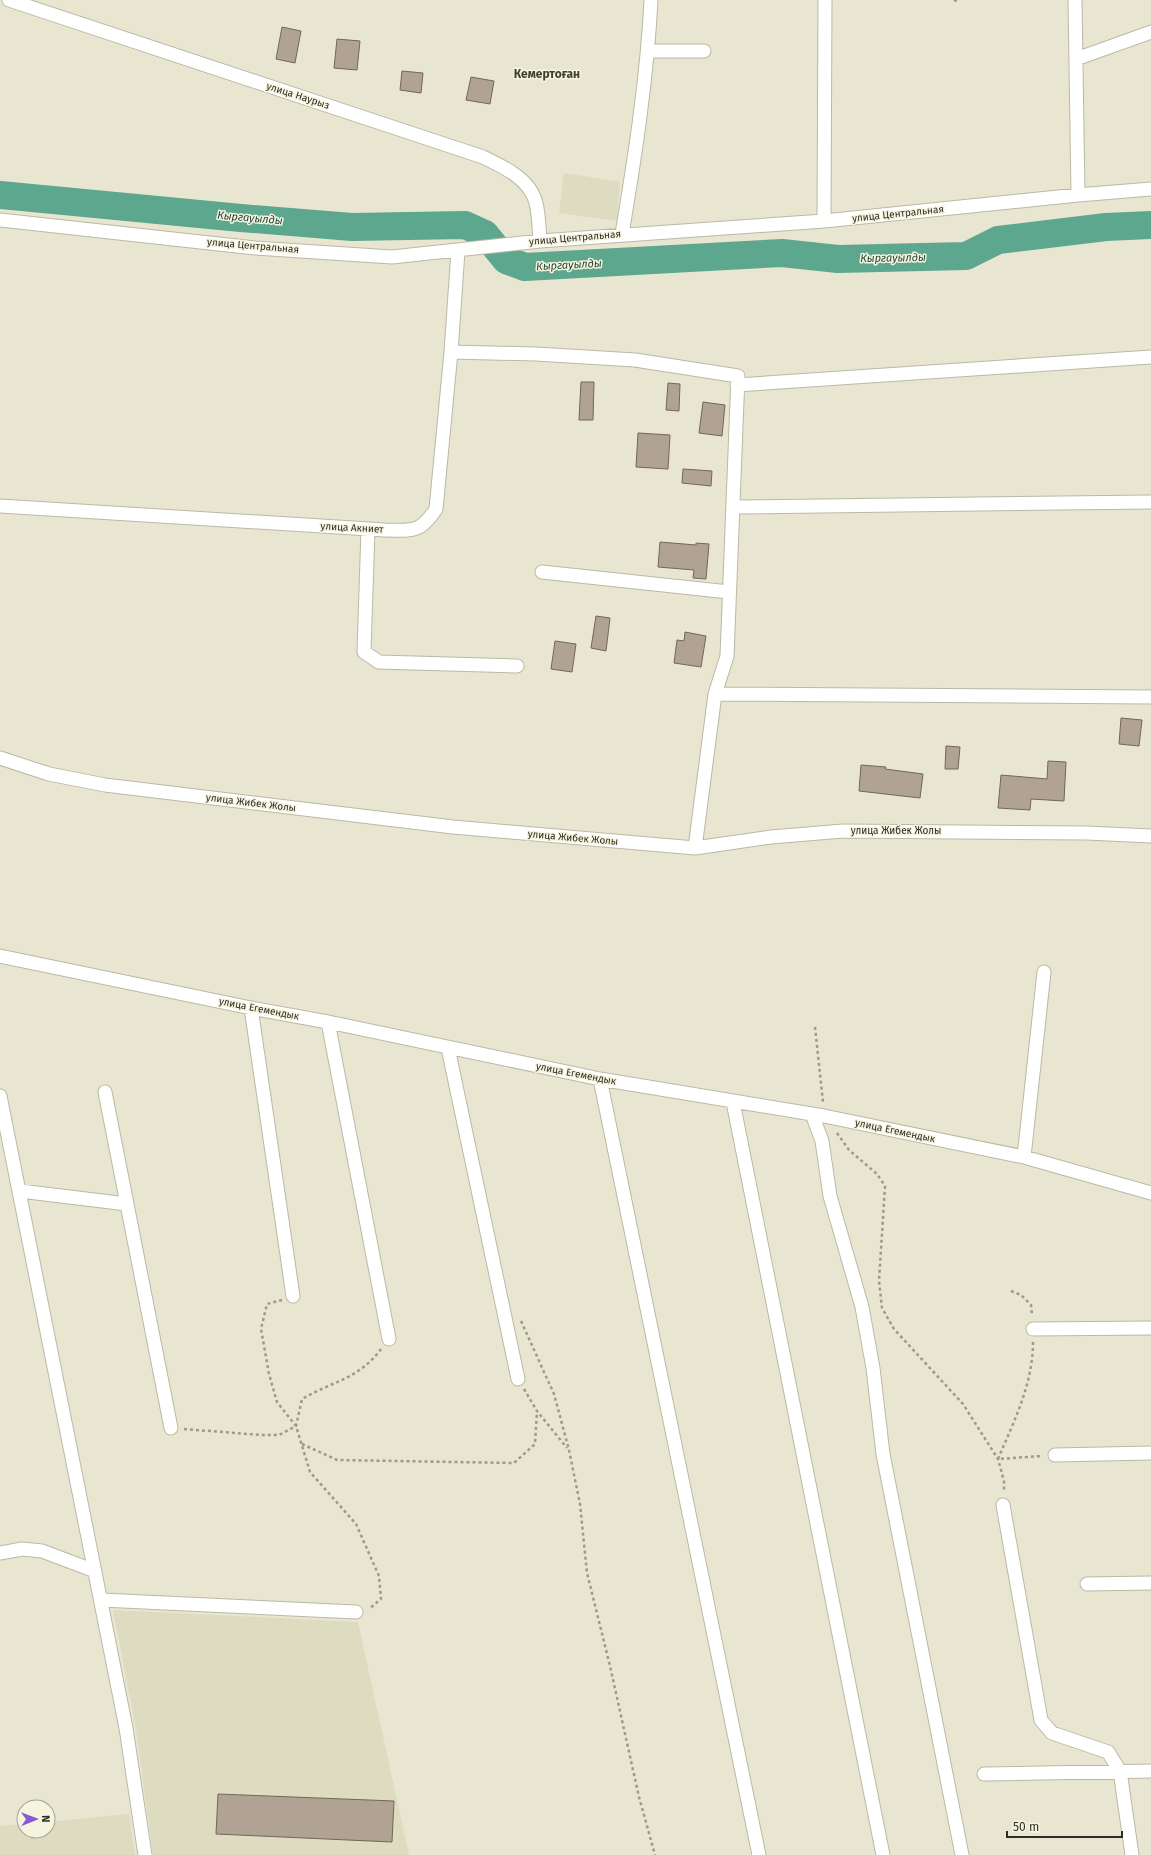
<svg xmlns="http://www.w3.org/2000/svg" width="1151" height="1855" viewBox="0 0 1151 1855" font-family="'Fira Sans',sans-serif">
  <style>
    .built { fill: #dddbc0 }
    .lines { fill: none; stroke-linecap: round; stroke-linejoin: round }
    .river { stroke: #5da78f; stroke-width: 28 }
    .building { fill: #b1a393; stroke: #736657 }
    .minor-casing { stroke: #bbb9a5; stroke-width: 15 }
    .path { stroke: #9c9a8a; stroke-width: 2.5; stroke-dasharray: 3 3; stroke-linecap: butt }
    .minor { stroke: #fff; stroke-width: 13 }
    .labels { text-anchor: middle; dominant-baseline: central; stroke-width: 3; stroke-linejoin: round; paint-order: stroke }
    .street-label { font-size: 10px; fill: #2e2d25; stroke: #f5f4de }
    .water-label { font-size: 11px; font-style: italic; fill: #1b3e33; stroke: #f5f4de }
    .quarter-label { font-size: 12px; font-weight: bold; fill: #403e2d; stroke: #f5f4de }
  </style>
  <rect width="100%" height="100%" fill="#e8e6d1"/>
  <path class="built" d="M 564,173 L 620,182 L 617,221 L 559,213 Z
    M 113,1610 L 358,1622 L 409,1855 L 153,1855 L 136,1729 Z
    M 129,1814 L 135,1855 L 0,1855 L 0,1826 L 24,1824 L 24,1831 L 48,1831 L 48,1822 Z"/>
  <g class="lines">
    <path class="river" d="M 0,195 L 241,218 L 352,227 L 465,225 L 485,234 L 506,260 L 525,267 L 782,253 L 838,259 L 966,256 L 998,240 L 1106,227 L 1151,225"/>
  </g>
  <path class="building" d="M 282,27 L 301,31 L 295,63 L 276,59 Z
    M 337,39 L 360,41 L 357,70 L 334,68 Z
    M 402,71 L 423,73 L 421,93 L 400,90 Z
    M 471,77 L 494,81 L 490,104 L 466,100 Z
    M 581,382 L 594,382 L 593,420 L 579,420 Z
    M 668,383 L 680,384 L 679,411 L 666,410 Z
    M 703,402 L 725,405 L 722,436 L 699,433 Z
    M 638,433 L 670,435 L 668,469 L 636,467 Z
    M 683,469 L 712,471 L 711,486 L 682,483 Z
    M 660,542 L 696,545 L 696,543 L 709,544 L 706,579 L 693,578 L 694,570 L 658,567 Z
    M 596,616 L 610,618 L 606,651 L 591,648 Z
    M 685,632 L 706,636 L 701,667 L 674,663 L 677,640 L 684,641 Z
    M 555,641 L 576,644 L 572,672 L 551,669 Z
    M 1121,718 L 1142,720 L 1139,746 L 1119,744 Z
    M 946,746 L 960,747 L 958,769 L 945,769 Z
    M 1048,761 L 1066,762 L 1064,801 L 1031,799 L 1030,810 L 998,808 L 1001,775 L 1047,779 Z
    M 861,765 L 886,767 L 885,769 L 923,774 L 920,798 L 859,791 Z
    M 218,1794 L 394,1801 L 392,1842 L 216,1834 Z"/>
  <g class="lines">
    <defs>
      <path id="minor" d="M 9,0 L 483,157 C 504,167 530,179 536,203 C 539,215 539,229 540,241
        M 1075,0 L 1078,195
        M 649,51 L 704,51
        M 1076,59 L 1151,32
        M 0,220 L 255,248 L 392,257 L 540,241 L 824,221 L 1078,195 L 1151,189
        M 824,221 L 825,0
        M 622,234 C 635,156 647,79 651,0
        M 451,352 L 536,354 L 635,360 L 738,376 L 727,656 L 715,694 L 695,848
        M 737,385 L 1151,357
        M 0,506 L 385,530 C 413,530 419,534 436,509 L 451,352 L 458,251
        M 733,507 L 1151,502
        M 368,529 L 364,652 L 379,662 L 517,666
        M 542,572 L 729,592
        M 715,694 L 1151,697
        M 0,758 L 49,774 L 105,785 L 453,827 L 695,848 L 771,837 L 843,831 L 1087,833 L 1151,836
        M 0,956 L 251,1008 L 328,1022 L 600,1079 L 824,1116 L 1024,1157 L 1151,1193
        M 251,1008 L 293,1296
        M 328,1022 L 389,1339
        M 448,1048 L 518,1379
        M 600,1079 L 759,1855
        M 105,1092 L 171,1428
        M 0,1096 L 126,1728 L 145,1855
        M 733,1102 L 883,1855
        M 812,1114 L 822,1141 L 830,1196 L 862,1307 L 873,1368 L 883,1454 L 962,1855
        M 1024,1157 L 1044,972
        M 20,1191 L 127,1204
        M 1033,1329 L 1151,1328
        M 1055,1455 L 1151,1453
        M 1003,1505 L 1041,1720 L 1052,1733 L 1108,1752 L 1120,1771 L 1132,1855
        M 0,1553 L 22,1549 L 42,1551 L 95,1571
        M 1087,1584 L 1151,1583
        M 101,1600 L 356,1612
        M 984,1774 L 1151,1771"/>
    </defs>
    <use href="#minor" class="minor-casing"/>
    <path class="path" d="M 954,0 L 957,1
      M 815,1027 L 823,1102
      M 837,1133 L 849,1150 L 877,1174 L 885,1186 L 879,1281 L 882,1308 L 894,1329 L 963,1404 L 998,1459 L 1004,1481 L 1004,1491
      M 1011,1291 L 1021,1295 L 1031,1305 L 1032,1315
      M 282,1300 L 267,1304 L 261,1329 L 269,1374 L 277,1402 L 296,1426 L 310,1472 L 356,1524 L 379,1576 L 381,1599 L 369,1609
      M 521,1321 L 554,1394 L 569,1450 L 580,1504 L 587,1573 L 610,1666 L 639,1797 L 655,1855
      M 1033,1342 C 1033,1384 1014,1421 998,1459 L 1042,1456
      M 524,1389 L 537,1411 L 567,1448
      M 184,1429 L 261,1435 L 279,1435 L 296,1426 L 302,1399 C 333,1381 359,1379 381,1349
      M 302,1444 L 337,1460 L 514,1463 L 535,1444 L 537,1411"/>
    <use href="#minor" class="minor"/>
  </g>
  <g class="labels">
    <g class="street-label">
      <text transform="translate(298 96) rotate(18)">улица Наурыз</text>
      <text transform="translate(898 214) rotate(-6)">улица Центральная</text>
      <text transform="translate(575 238) rotate(-5)">улица Центральная</text>
      <text transform="translate(253 246) rotate(5)">улица Центральная</text>
      <text transform="translate(352 528) rotate(3)">улица Акниет</text>
      <text transform="translate(251 803) rotate(7)">улица Жибек Жолы</text>
      <text x="896" y="831">улица Жибек Жолы</text>
      <text transform="translate(573 838) rotate(5)">улица Жибек Жолы</text>
      <text transform="translate(259 1009) rotate(11)">улица Егемендык</text>
      <text transform="translate(576 1074) rotate(11)">улица Егемендык</text>
      <text transform="translate(895 1131) rotate(12)">улица Егемендык</text>
    </g>
    <g class="water-label">
      <text transform="translate(250 218) rotate(5)">Кыргауылды</text>
      <text transform="translate(893 258) rotate(-1)">Кыргауылды</text>
      <text transform="translate(569 265) rotate(-3)">Кыргауылды</text>
    </g>
    <g class="quarter-label">
      <text x="547" y="74">Кемертоған</text>
    </g>
  </g>
  <g transform="translate(36 1819) rotate(89)"><circle r="19" fill="#f5f4de" stroke="#a5a494"/>
  <path d="M0-3L7 15L0 10L-7 15Z" fill="#875ad4"/>
  <text y="-6" font-size="11" font-weight="bold" text-anchor="middle" fill="#2e2d25">N</text>
  </g>
  <path d="M1007 1831v6h115v-6" fill="none" stroke="#2e2d25" stroke-width="2"/>
  <text x="1013" y="1831" font-size="12" fill="#2e2d25" stroke="#f5f4de" stroke-width="3" paint-order="stroke">50 m</text>
</svg>
